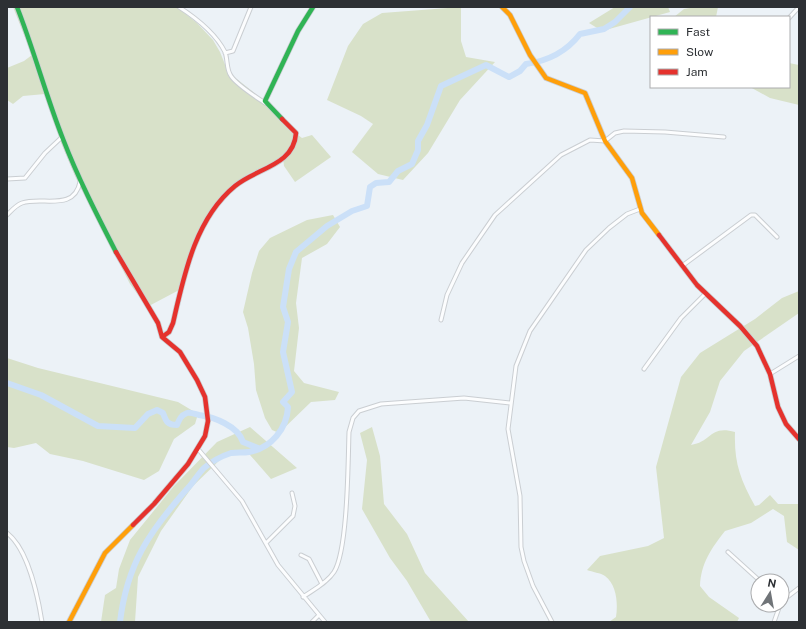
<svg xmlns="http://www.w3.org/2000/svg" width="806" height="629" viewBox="0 0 806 629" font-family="'Public Sans',sans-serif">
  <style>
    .green { fill: #d8e1c9 }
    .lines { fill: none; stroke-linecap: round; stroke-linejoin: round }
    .river { stroke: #cbe0f8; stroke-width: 6 }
    .street-casing { stroke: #caced2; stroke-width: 5 }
    .fast-casing { stroke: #caced2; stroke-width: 6 }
    .slow-casing { stroke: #caced2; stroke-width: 6 }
    .jam-casing { stroke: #caced2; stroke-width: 6 }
    .street { stroke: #fcfdfe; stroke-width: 3 }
    .fast { stroke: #30b455; stroke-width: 4.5 }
    .slow { stroke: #ff9f0a; stroke-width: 4.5 }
    .jam { stroke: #e5322d; stroke-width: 4.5 }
  </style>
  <rect width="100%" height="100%" fill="#ecf2f7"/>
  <path class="green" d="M 13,7 L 177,7 L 197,23 L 213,40 L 220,52 L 228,72 L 262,99 L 269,101 L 279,114 L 295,129 L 298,135 L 302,138 L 312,135 L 331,157 L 295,182 L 284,166 L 283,158 L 248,174 L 232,187 L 218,204 L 193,247 L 181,289 L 147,307 L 130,284 L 75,176 L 62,145 L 45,94 L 23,96 L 13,104 L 7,100 L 7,68 L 24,61 L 32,55 Z
    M 461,7 L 461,41 L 466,57 L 495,62 L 460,100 L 428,153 L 403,180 L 378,174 L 352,152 L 373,124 L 361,116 L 327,100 L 348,46 L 363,24 L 382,13 Z
    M 615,7 L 668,7 L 670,12 L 602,31 L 589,23 Z
    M 696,7 L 718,7 L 716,17 L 674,17 L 684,9 Z
    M 789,63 L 799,65 L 799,105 L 770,98 L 750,87 L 789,87 Z
    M 333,215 L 340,227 L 327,244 L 302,258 L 296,303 L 299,328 L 294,371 L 304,383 L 339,392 L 335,400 L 311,402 L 279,433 L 272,430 L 265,418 L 256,390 L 254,364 L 248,328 L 243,312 L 252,273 L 259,251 L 270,238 L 307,220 Z
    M 799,291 L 799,313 L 744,351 L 720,381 L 710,412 L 691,445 C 712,442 709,425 735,432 C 734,462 740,479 755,506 L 759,505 L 770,495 L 778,504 L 799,504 L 799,550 L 787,542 L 784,516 L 773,509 L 751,523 L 725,531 C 711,549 701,563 700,586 L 709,597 L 739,618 L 737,622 L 609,622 L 616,617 C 618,604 617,585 605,576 C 601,573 592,572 587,570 L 600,556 L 648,546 L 664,538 L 656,467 L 681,377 L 700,353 L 755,319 L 782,298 Z
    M 7,358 L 38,368 L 178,402 L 198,414 L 195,424 L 174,439 L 159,471 L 144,480 L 83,461 L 50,454 L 36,443 L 14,448 L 7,447 Z
    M 250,427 L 297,468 L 271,479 L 250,455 L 226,454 L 193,486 L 161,531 L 138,577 L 135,622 L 101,622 L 105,595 L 116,588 L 119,569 L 130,540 L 174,486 L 217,442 Z
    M 372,427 L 380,456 L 384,504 L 407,534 L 425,573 L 469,622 L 431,622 L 407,581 L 390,558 L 362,509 L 367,460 L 360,433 Z"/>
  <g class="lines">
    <path class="river" d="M 7,383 L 41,395 L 98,426 L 135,428 L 148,414 L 157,410 L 163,413 C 166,421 167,425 177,425 C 179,420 181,415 187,413 C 190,412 195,414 199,415 C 214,417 238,426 243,442 L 258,448
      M 120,622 C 127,564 149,532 187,489 C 193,483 198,474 204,468 C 211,462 222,456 231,453 C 237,452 243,453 249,452 C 271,448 287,429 288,407 L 283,402 L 292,392 L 283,352 L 288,322 L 283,307 L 289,269 L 296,252 L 327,226 L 352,211 L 367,206 L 370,187 L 376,183 L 389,182 L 398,171 L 412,164 L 418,150 L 418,141 L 427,125 L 441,86 L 486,65 L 509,77 L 520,71 L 526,64 C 548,61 567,51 580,34 L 604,29 L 615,22 L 630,7"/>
    <defs>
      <path id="street" d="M 179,7 C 196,18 216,34 225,52 C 228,60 226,69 231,76 C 237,85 256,97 265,103
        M 789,18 L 799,7
        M 225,53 L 233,51 L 251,7
        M 7,179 L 25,178 L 45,153 L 62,137
        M 7,215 C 11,211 16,205 22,203 C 42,196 74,212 80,182
        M 682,266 L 751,215 L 755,215 L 777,237
        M 441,320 L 447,295 L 462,263 L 495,215 L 561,155 L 590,140 L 605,141 L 615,133 L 624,131 L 665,132 L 724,137
        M 644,369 L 681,318 L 705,294
        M 770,374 L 799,356
        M 198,449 L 242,501 L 278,565 L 325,622
        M 7,533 C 28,549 38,597 42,622
        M 266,543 L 293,516 L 295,506 L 292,493
        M 728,552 L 760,581
        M 301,555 L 309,559 L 322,584
        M 303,597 C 313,590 327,583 334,572 C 348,550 348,461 349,432 L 353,418 L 359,411 L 381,404 L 464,398 L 510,403
        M 782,601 L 799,588
        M 312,622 L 318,616
        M 552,622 L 533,586 L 524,561 L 521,547 L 520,496 L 508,429 L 516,366 L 530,331 L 586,250 L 609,228 L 627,214 L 640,209
        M 774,622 L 780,605"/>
      <path id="fast" d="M 17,7 C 34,50 46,96 63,139 C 78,178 97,215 116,252
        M 282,119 L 265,101 L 298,31 L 313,7"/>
      <path id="slow" d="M 502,7 L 510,15 L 530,55 L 546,78 L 585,93 L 605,141 L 632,178 L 642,213 L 659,235
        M 69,622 L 105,553 L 133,525"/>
      <path id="jam" d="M 659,235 L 697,285 L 740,326 L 757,346 L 770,374 L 778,407 L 786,424 L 799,439
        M 116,252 L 158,323 L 162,337 L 180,352 L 197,380 L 205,397 L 208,421 L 205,436 L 188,464 L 154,504 L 133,525
        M 162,337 L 169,332 L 173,323 C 184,275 195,219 235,186 C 256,168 294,166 296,133 L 282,119"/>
    </defs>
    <use href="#street" class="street-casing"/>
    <use href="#fast" class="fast-casing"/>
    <use href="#slow" class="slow-casing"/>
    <use href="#jam" class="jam-casing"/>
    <use href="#street" class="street"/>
    <use href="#fast" class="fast"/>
    <use href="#slow" class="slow"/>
    <use href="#jam" class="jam"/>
  </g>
  <rect width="806" height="629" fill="none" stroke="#2d3034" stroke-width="16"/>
  <rect x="650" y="16" width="140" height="72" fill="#ffffff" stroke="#abacae"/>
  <rect x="658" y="29" width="20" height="6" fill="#30b455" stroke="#abacae"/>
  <text x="686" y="36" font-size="12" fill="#2d3034">Fast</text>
  <rect x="658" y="49" width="20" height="6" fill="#ff9f0a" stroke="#abacae"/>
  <text x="686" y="56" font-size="12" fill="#2d3034">Slow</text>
  <rect x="658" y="69" width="20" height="6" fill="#e5322d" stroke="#abacae"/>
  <text x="686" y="76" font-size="12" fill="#2d3034">Jam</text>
  <g transform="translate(770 593) rotate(11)"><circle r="19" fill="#ffffff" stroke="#abacae"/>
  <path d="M0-3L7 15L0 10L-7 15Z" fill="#707478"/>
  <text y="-6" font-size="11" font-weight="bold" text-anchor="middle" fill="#2d3034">N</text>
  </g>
</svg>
